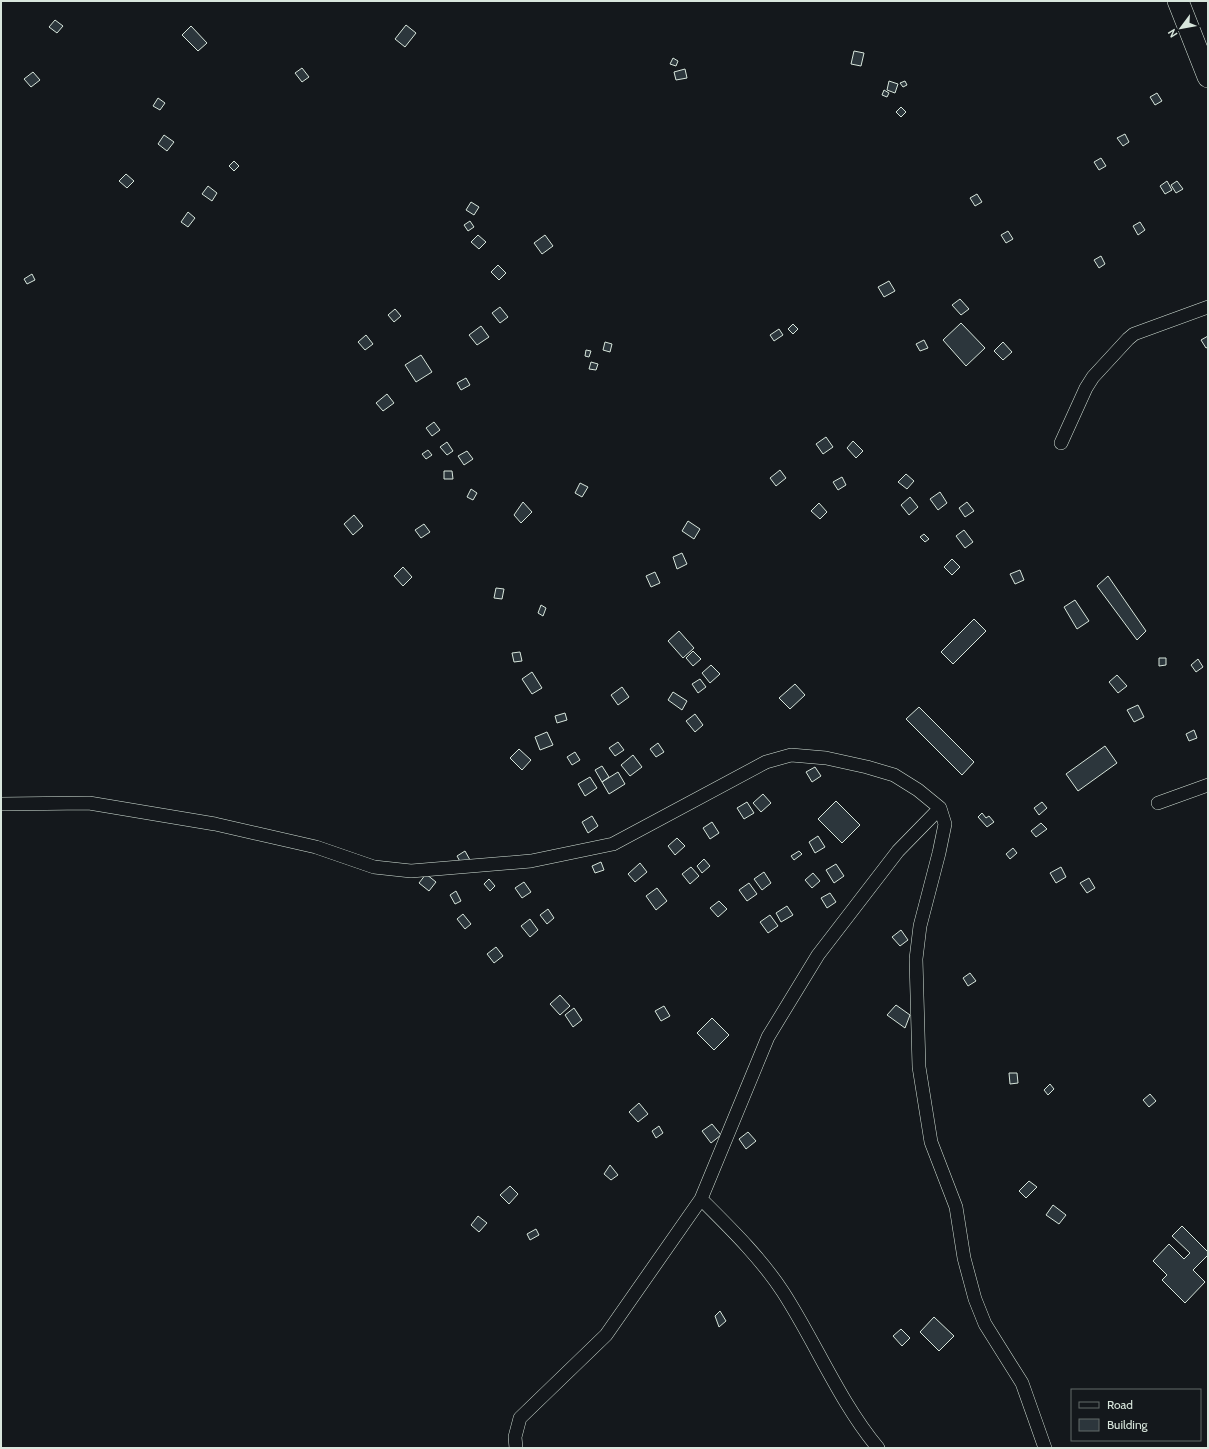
<svg xmlns="http://www.w3.org/2000/svg" width="1209" height="1449" viewBox="0 0 1209 1449" font-family="Cabin,sans-serif">
  <style>
    .building { fill: #2c363c; stroke: #d8e6dc }
    .lines { fill: none; stroke-linecap: round; stroke-linejoin: round }
    .minor-casing { stroke: #d8e6dc; stroke-width: 14 }
    .primary-casing { stroke: #d8e6dc; stroke-width: 22 }
    .minor { stroke: #14181c; stroke-width: 13 }
    .primary { stroke: #14181c; stroke-width: 21 }
  </style>
  <rect width="100%" height="100%" fill="#14181c"/>
  <path class="building" d="M 55,20 L 63,26 L 57,33 L 49,27 Z
    M 406,25 L 416,33 L 405,47 L 395,39 Z
    M 191,26 L 207,43 L 198,51 L 182,35 Z
    M 854,51 L 864,53 L 861,66 L 851,64 Z
    M 673,58 L 678,61 L 676,66 L 670,64 Z
    M 302,68 L 309,77 L 302,82 L 295,73 Z
    M 685,69 L 687,78 L 676,80 L 674,72 Z
    M 33,72 L 40,80 L 31,87 L 24,79 Z
    M 889,81 L 898,84 L 895,93 L 887,90 Z
    M 905,81 L 907,85 L 903,87 L 900,83 Z
    M 884,90 L 889,93 L 887,97 L 882,95 Z
    M 1157,93 L 1162,101 L 1155,105 L 1150,97 Z
    M 158,98 L 165,103 L 160,110 L 153,106 Z
    M 901,107 L 906,112 L 901,117 L 896,112 Z
    M 1125,134 L 1129,142 L 1123,146 L 1117,138 Z
    M 164,135 L 174,142 L 167,151 L 158,144 Z
    M 1101,158 L 1106,166 L 1099,170 L 1094,162 Z
    M 234,161 L 239,166 L 234,171 L 229,166 Z
    M 126,174 L 134,181 L 127,188 L 119,181 Z
    M 1167,181 L 1172,190 L 1165,194 L 1160,186 Z
    M 1177,181 L 1183,189 L 1176,193 L 1171,185 Z
    M 208,186 L 217,193 L 212,201 L 202,194 Z
    M 977,194 L 982,202 L 975,206 L 970,198 Z
    M 471,202 L 479,207 L 474,215 L 466,210 Z
    M 188,212 L 195,218 L 188,227 L 181,222 Z
    M 470,221 L 474,227 L 468,231 L 464,225 Z
    M 1140,222 L 1145,230 L 1138,235 L 1133,226 Z
    M 1008,231 L 1013,239 L 1006,243 L 1001,235 Z
    M 478,235 L 486,242 L 479,249 L 471,242 Z
    M 545,235 L 553,246 L 542,254 L 534,243 Z
    M 1101,256 L 1105,264 L 1099,268 L 1094,260 Z
    M 498,265 L 506,273 L 499,280 L 491,272 Z
    M 32,274 L 35,280 L 27,284 L 24,279 Z
    M 889,281 L 895,291 L 884,297 L 878,287 Z
    M 960,299 L 969,309 L 961,315 L 952,305 Z
    M 500,307 L 508,317 L 500,323 L 492,313 Z
    M 395,309 L 401,316 L 394,322 L 388,315 Z
    M 961,323 L 985,348 L 966,366 L 943,340 Z
    M 793,324 L 798,329 L 793,334 L 788,329 Z
    M 481,326 L 489,337 L 477,345 L 469,335 Z
    M 779,329 L 783,335 L 774,341 L 770,335 Z
    M 366,335 L 373,344 L 365,350 L 358,342 Z
    M 1208,336 L 1208,347 L 1206,348 L 1201,340 Z
    M 924,340 L 928,348 L 920,351 L 916,344 Z
    M 605,342 L 612,344 L 610,352 L 603,350 Z
    M 1003,342 L 1012,352 L 1003,360 L 994,351 Z
    M 586,350 L 591,351 L 589,357 L 585,356 Z
    M 421,355 L 432,372 L 416,382 L 405,365 Z
    M 591,362 L 598,364 L 596,370 L 589,369 Z
    M 466,378 L 470,385 L 461,390 L 457,383 Z
    M 387,394 L 394,403 L 383,411 L 376,403 Z
    M 434,422 L 440,430 L 432,436 L 426,428 Z
    M 826,437 L 833,447 L 823,454 L 816,444 Z
    M 853,441 L 863,451 L 856,458 L 847,448 Z
    M 447,442 L 453,451 L 447,455 L 440,447 Z
    M 428,450 L 432,455 L 426,459 L 422,454 Z
    M 467,451 L 473,459 L 464,465 L 458,456 Z
    M 780,470 L 786,478 L 776,486 L 770,478 Z
    M 444,471 L 452,471 L 453,479 L 444,479 Z
    M 906,474 L 914,481 L 907,489 L 898,482 Z
    M 842,477 L 846,485 L 838,490 L 833,482 Z
    M 580,483 L 588,487 L 582,497 L 575,493 Z
    M 471,489 L 477,493 L 473,500 L 467,497 Z
    M 940,492 L 947,503 L 938,510 L 930,499 Z
    M 910,497 L 918,507 L 909,515 L 901,505 Z
    M 523,502 L 532,512 L 521,523 L 514,515 Z
    M 967,502 L 974,511 L 965,517 L 959,508 Z
    M 819,503 L 827,512 L 820,519 L 811,511 Z
    M 354,515 L 363,526 L 353,535 L 344,524 Z
    M 688,521 L 700,529 L 694,539 L 682,531 Z
    M 424,524 L 430,532 L 421,538 L 415,530 Z
    M 964,530 L 973,542 L 965,548 L 956,536 Z
    M 924,534 L 929,539 L 925,542 L 920,537 Z
    M 682,553 L 687,564 L 677,569 L 673,557 Z
    M 952,559 L 960,567 L 952,575 L 944,567 Z
    M 403,567 L 412,577 L 403,586 L 394,576 Z
    M 1020,570 L 1024,580 L 1015,584 L 1010,574 Z
    M 655,572 L 660,583 L 651,587 L 646,576 Z
    M 1108,576 L 1146,631 L 1137,640 L 1097,586 Z
    M 496,588 L 504,589 L 502,599 L 494,598 Z
    M 1075,600 L 1089,621 L 1077,629 L 1064,607 Z
    M 541,605 L 546,608 L 543,616 L 538,613 Z
    M 974,619 L 986,631 L 953,664 L 941,652 Z
    M 679,631 L 694,648 L 683,658 L 668,641 Z
    M 693,651 L 701,659 L 693,666 L 686,658 Z
    M 520,652 L 522,661 L 514,662 L 512,653 Z
    M 1159,658 L 1166,658 L 1166,665 L 1159,666 Z
    M 1198,659 L 1203,667 L 1196,672 L 1191,665 Z
    M 711,665 L 720,674 L 710,683 L 702,673 Z
    M 532,672 L 542,688 L 532,694 L 522,679 Z
    M 1117,675 L 1127,686 L 1118,693 L 1109,682 Z
    M 700,679 L 706,687 L 698,693 L 692,684 Z
    M 795,684 L 805,695 L 790,709 L 779,698 Z
    M 622,687 L 629,697 L 618,705 L 611,695 Z
    M 673,692 L 687,701 L 682,710 L 668,700 Z
    M 1138,705 L 1144,717 L 1134,722 L 1127,710 Z
    M 919,707 L 974,762 L 962,775 L 906,719 Z
    M 565,713 L 567,720 L 557,723 L 555,716 Z
    M 695,714 L 703,725 L 695,732 L 686,721 Z
    M 1194,730 L 1197,738 L 1189,741 L 1186,734 Z
    M 547,732 L 553,745 L 540,750 L 535,737 Z
    M 618,742 L 624,750 L 615,756 L 609,748 Z
    M 658,743 L 664,752 L 656,757 L 650,749 Z
    M 1105,746 L 1117,763 L 1078,791 L 1066,774 Z
    M 519,749 L 531,760 L 522,770 L 510,758 Z
    M 575,752 L 580,760 L 572,765 L 567,757 Z
    M 633,755 L 642,767 L 630,776 L 621,765 Z
    M 602,766 L 609,777 L 602,782 L 595,770 Z
    M 815,767 L 821,776 L 812,782 L 806,772 Z
    M 618,772 L 625,784 L 609,794 L 602,782 Z
    M 590,777 L 597,788 L 585,796 L 578,784 Z
    M 763,794 L 771,803 L 761,812 L 753,803 Z
    M 836,801 L 860,825 L 842,843 L 818,819 Z
    M 747,802 L 754,813 L 744,819 L 737,808 Z
    M 1042,802 L 1047,808 L 1039,815 L 1034,808 Z
    M 982,813 L 986,818 L 989,816 L 994,822 L 987,827 L 978,817 Z
    M 592,816 L 598,826 L 588,833 L 582,822 Z
    M 712,822 L 719,833 L 710,839 L 703,828 Z
    M 1041,823 L 1047,829 L 1036,837 L 1031,831 Z
    M 818,836 L 825,847 L 815,853 L 809,842 Z
    M 677,838 L 685,846 L 675,855 L 668,846 Z
    M 1013,848 L 1017,853 L 1010,859 L 1006,854 Z
    M 465,851 L 470,860 L 462,865 L 457,856 Z
    M 799,851 L 802,854 L 794,860 L 791,856 Z
    M 704,859 L 710,866 L 702,873 L 697,866 Z
    M 601,862 L 604,870 L 595,873 L 592,866 Z
    M 640,863 L 647,872 L 635,882 L 628,874 Z
    M 836,864 L 844,876 L 834,883 L 826,870 Z
    M 691,867 L 699,876 L 690,884 L 682,874 Z
    M 1061,867 L 1066,877 L 1056,883 L 1050,873 Z
    M 764,872 L 771,883 L 762,890 L 754,879 Z
    M 813,873 L 820,881 L 812,888 L 805,880 Z
    M 426,874 L 436,882 L 429,891 L 419,883 Z
    M 1089,878 L 1095,888 L 1087,893 L 1080,883 Z
    M 489,879 L 495,886 L 490,891 L 484,884 Z
    M 524,882 L 531,892 L 522,898 L 515,888 Z
    M 749,883 L 757,894 L 747,901 L 739,890 Z
    M 657,888 L 667,901 L 656,910 L 646,896 Z
    M 456,891 L 461,901 L 455,904 L 450,895 Z
    M 830,893 L 836,902 L 827,908 L 821,898 Z
    M 719,901 L 727,909 L 718,917 L 710,908 Z
    M 787,906 L 793,915 L 781,922 L 776,913 Z
    M 548,909 L 554,918 L 547,924 L 540,915 Z
    M 463,914 L 471,924 L 465,929 L 457,919 Z
    M 770,915 L 778,926 L 768,933 L 760,922 Z
    M 530,919 L 538,930 L 530,937 L 521,926 Z
    M 901,930 L 908,940 L 900,946 L 892,937 Z
    M 496,947 L 503,956 L 494,963 L 487,954 Z
    M 970,973 L 976,981 L 968,986 L 963,978 Z
    M 560,995 L 570,1006 L 560,1015 L 550,1004 Z
    M 896,1005 L 910,1015 L 905,1028 L 887,1015 Z
    M 664,1006 L 670,1016 L 661,1021 L 655,1011 Z
    M 574,1008 L 582,1020 L 573,1027 L 565,1015 Z
    M 712,1018 L 729,1035 L 714,1050 L 697,1033 Z
    M 1009,1073 L 1017,1073 L 1018,1083 L 1010,1084 Z
    M 1050,1084 L 1054,1089 L 1048,1095 L 1044,1090 Z
    M 1150,1094 L 1156,1101 L 1149,1107 L 1143,1100 Z
    M 639,1103 L 648,1114 L 638,1122 L 629,1112 Z
    M 712,1124 L 721,1135 L 711,1143 L 702,1131 Z
    M 659,1126 L 663,1133 L 656,1138 L 652,1131 Z
    M 748,1132 L 756,1141 L 746,1149 L 739,1139 Z
    M 610,1165 L 618,1175 L 611,1180 L 604,1174 Z
    M 1029,1181 L 1037,1187 L 1026,1198 L 1019,1191 Z
    M 510,1186 L 518,1194 L 509,1204 L 500,1195 Z
    M 1053,1205 L 1066,1215 L 1059,1224 L 1046,1215 Z
    M 478,1216 L 487,1223 L 479,1232 L 471,1225 Z
    M 1182,1226 L 1208,1252 L 1208,1255 L 1193,1270 L 1205,1282 L 1185,1303 L 1162,1280 L 1167,1275 L 1153,1261 L 1169,1244 L 1184,1259 L 1190,1253 L 1172,1236 Z
    M 536,1229 L 539,1235 L 530,1240 L 527,1234 Z
    M 720,1311 L 726,1321 L 719,1327 L 715,1316 Z
    M 934,1317 L 954,1336 L 939,1351 L 920,1332 Z
    M 901,1329 L 910,1338 L 902,1346 L 893,1336 Z"/>
  <g class="lines">
    <defs>
      <path id="minor" d="M 1061,443 L 1086,388 L 1093,377 L 1128,339 L 1134,334 L 1208,307
        M 1158,803 L 1208,785
        M 1,804 L 89,803 L 215,824 L 316,847 L 374,867 L 411,871 L 531,861 L 613,844 L 766,762 L 791,755 L 826,758 L 867,767 L 894,775 L 918,790 L 940,808 L 945,824 L 939,853 L 920,926 L 916,959 L 919,1067 L 931,1142 L 956,1207 L 964,1258 L 975,1299 L 985,1324 L 1022,1383 L 1045,1448
        M 701,1199 C 730,1228 760,1257 783,1292 C 816,1343 839,1401 878,1448
        M 516,1448 L 515,1437 L 520,1418 L 606,1335 L 701,1199 L 768,1037 L 818,955 L 898,851 L 940,808"/>
      <path id="primary" d="M 1178,1 L 1208,77"/>
    </defs>
    <use href="#minor" class="minor-casing"/>
    <use href="#primary" class="primary-casing"/>
    <use href="#minor" class="minor"/>
    <use href="#primary" class="primary"/>
  </g>
  <rect width="1209" height="1449" fill="none" stroke="#d8e6dc" stroke-width="4"/>
  <rect x="1071" y="1389" width="130" height="52" fill="#14181c" stroke="#626a69"/>
  <rect x="1079" y="1402" width="20" height="6" fill="#14181c" stroke="#626a69"/>
  <text x="1107" y="1409" font-size="12" fill="#d8e6dc">Road</text>
  <rect x="1079" y="1419" width="20" height="12" fill="#2c363c" stroke="#626a69"/>
  <text x="1107" y="1429" font-size="12" fill="#d8e6dc">Building</text>
  <g transform="translate(1181 28) rotate(238)" stroke="#14181c" stroke-width="3" paint-order="stroke">
  <path d="M0-3L7 15L0 10L-7 15Z" fill="#d8e6dc"/>
  <text y="-6" font-size="11" font-weight="bold" text-anchor="middle" fill="#d8e6dc">N</text>
  </g>
</svg>
